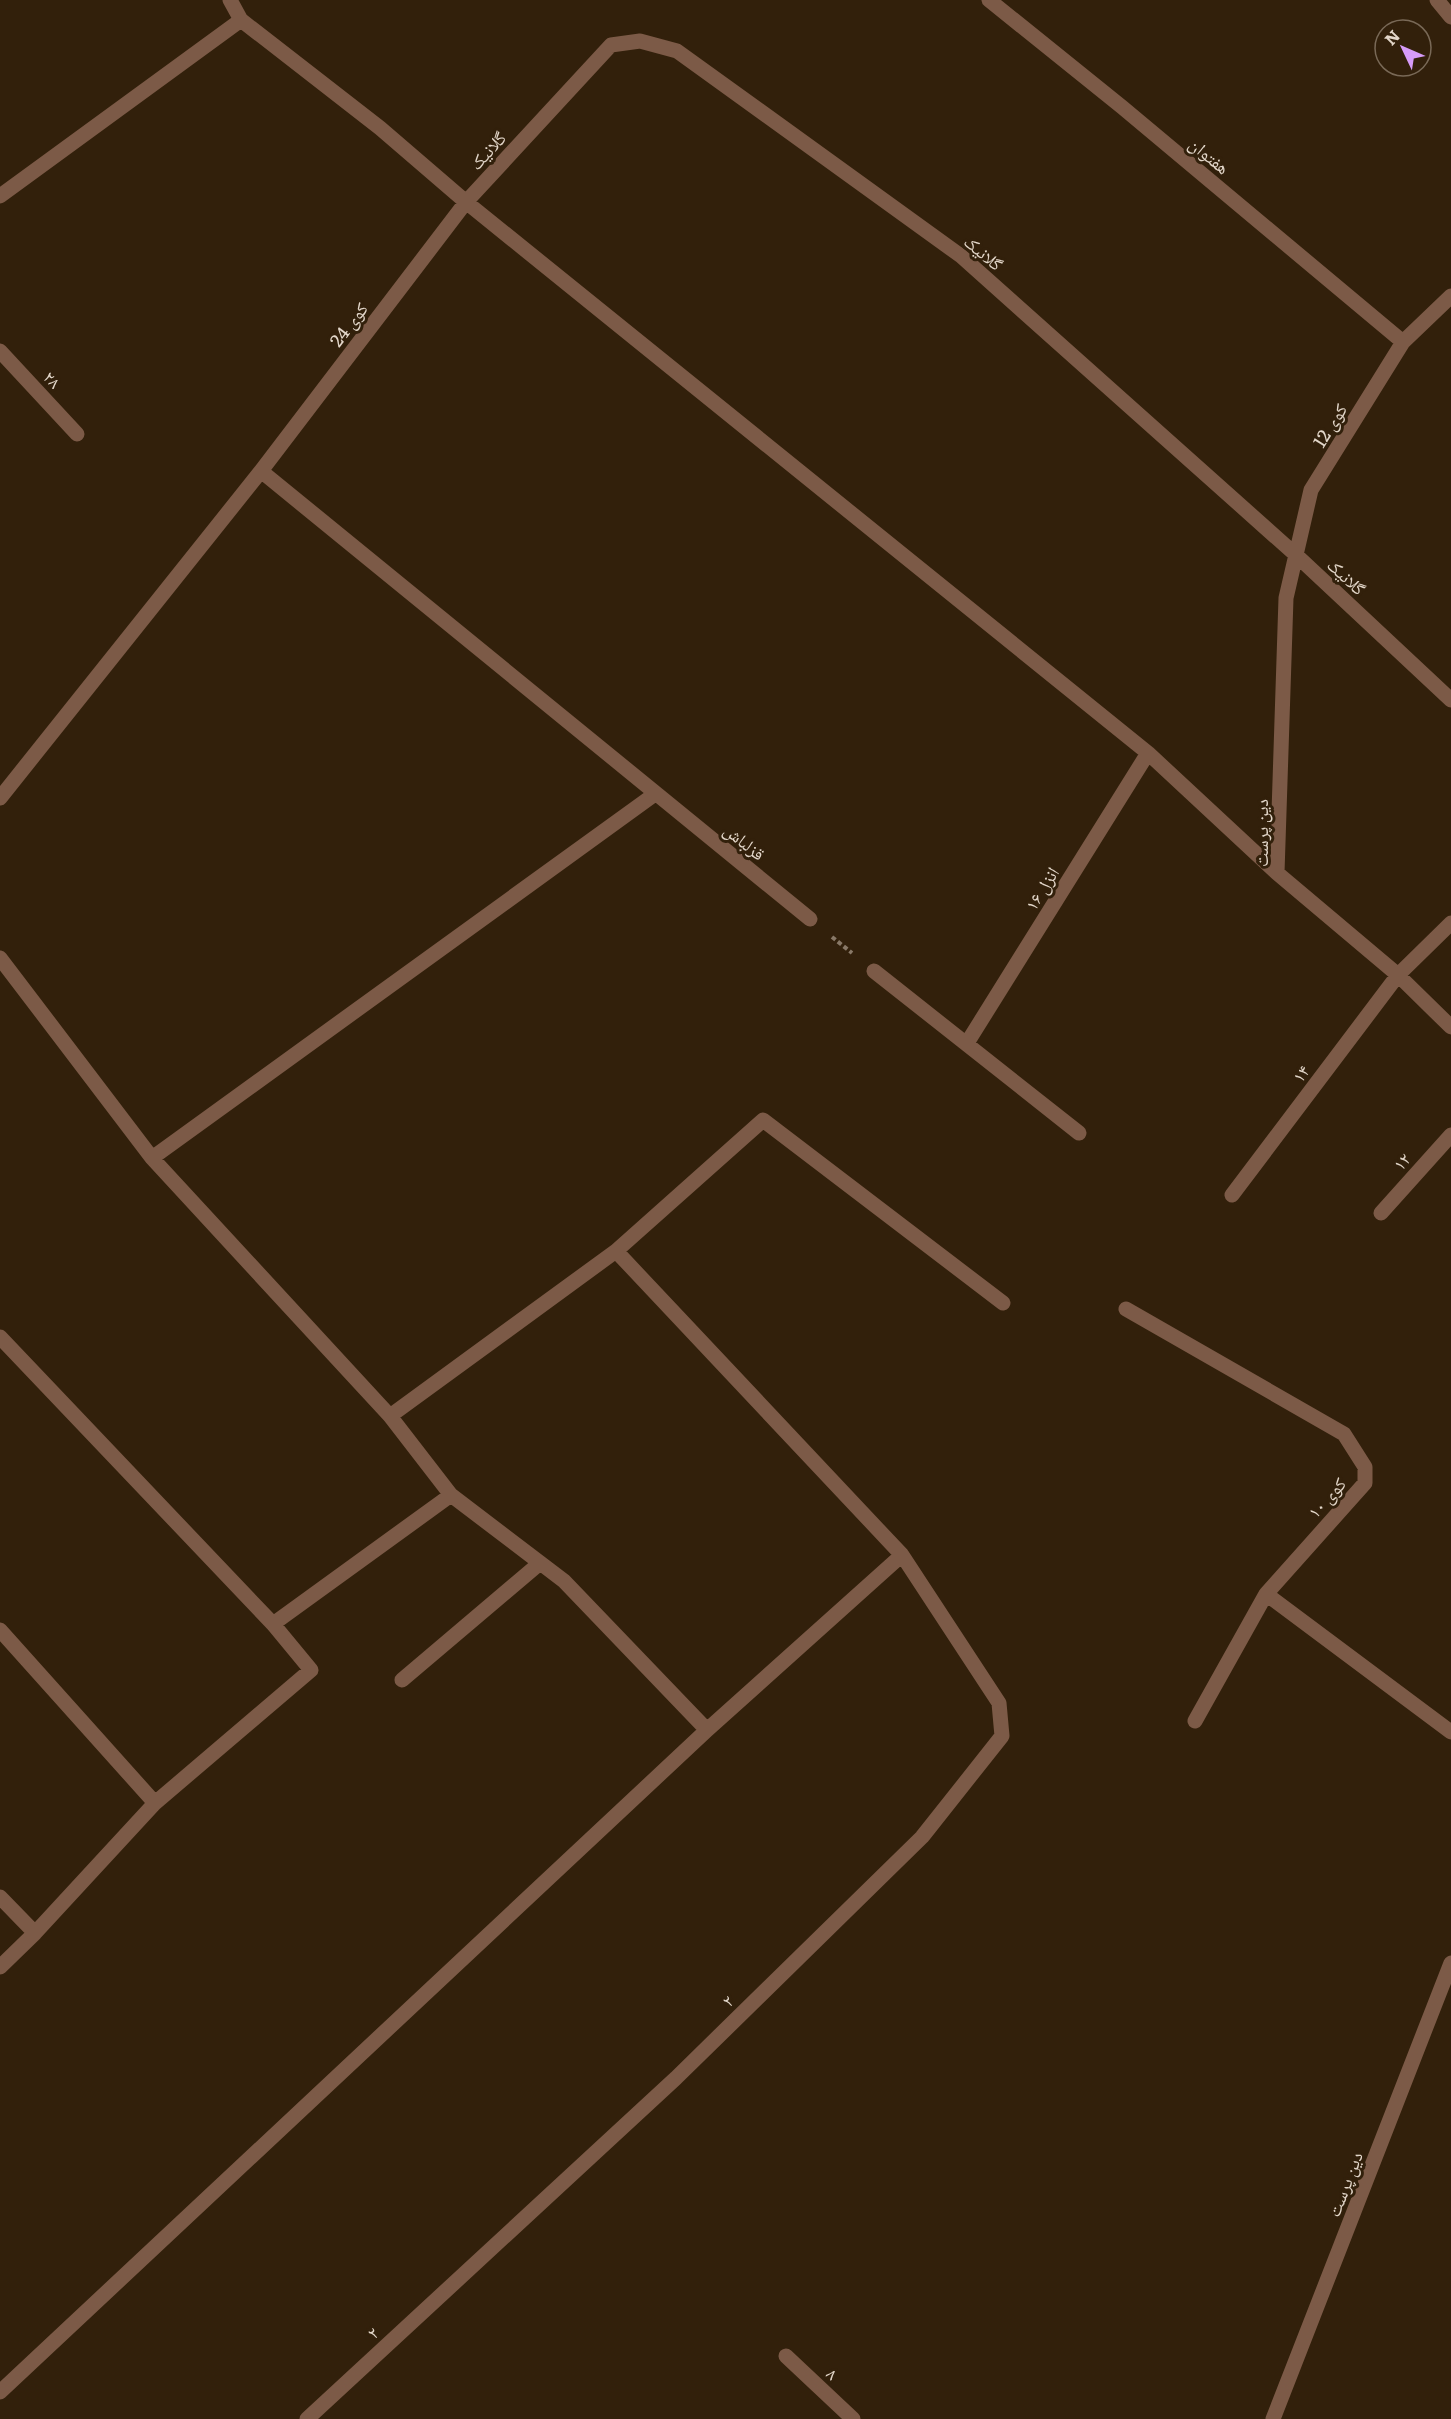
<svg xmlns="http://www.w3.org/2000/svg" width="1451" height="2419" viewBox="0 0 1451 2419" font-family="Literata,'Noto Naskh Arabic',serif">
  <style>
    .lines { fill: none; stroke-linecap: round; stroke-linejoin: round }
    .path { stroke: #887867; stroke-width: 4; stroke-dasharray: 4.5 3; stroke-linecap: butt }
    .street { stroke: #7c5a47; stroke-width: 15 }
    .labels { text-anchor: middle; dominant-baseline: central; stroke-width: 6; stroke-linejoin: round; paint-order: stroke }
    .street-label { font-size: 18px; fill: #e3d7ca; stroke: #32200b }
  </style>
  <rect width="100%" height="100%" fill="#32200b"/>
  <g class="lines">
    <path class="path" d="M 832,937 L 852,953"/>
    <path class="street" d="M 230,0 L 241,20 L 380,128 L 466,202 L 1148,753 L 1277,873
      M 989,0 L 1122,107 L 1403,342
      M 1437,0 L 1451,17
      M 0,196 L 241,20
      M 1451,296 L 1403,342 L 1311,490 L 1286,598 L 1277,873 L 1398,975 L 1451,1027
      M 0,351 L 77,434
      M 261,471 L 466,202 L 611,45 L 640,41 L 677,51 L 961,256 L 1296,555 L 1451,700
      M 0,798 L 261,471 L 810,919
      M 0,958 L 152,1158 L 390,1416 L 451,1495 L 273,1624
      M 874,971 L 1079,1133
      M 967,1043 L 1148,753
      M 152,1158 L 655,794
      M 1232,1195 L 1398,975 L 1451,923
      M 1381,1213 L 1451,1135
      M 616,1251 L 763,1120 L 1003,1303
      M 1126,1309 L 1344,1434 L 1365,1467 L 1365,1483 L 1266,1594 L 1451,1732
      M 0,1337 L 273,1624 L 311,1670 L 155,1803 L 35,1933 L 0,1967
      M 451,1495 L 564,1581 L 707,1730
      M 0,1630 L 155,1803
      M 402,1680 L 540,1563
      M 1195,1721 L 1266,1594
      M 0,1897 L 35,1933
      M 786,2356 L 853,2419
      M 0,2392 L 707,1730 L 902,1555 L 616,1251 L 390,1416
      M 307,2419 L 676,2078 L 922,1837 L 1002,1736 L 999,1703 L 902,1555
      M 1273,2419 L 1451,1963"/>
  </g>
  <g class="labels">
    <g class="street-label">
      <text transform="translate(487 150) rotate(-47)">گلانیک</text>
      <text transform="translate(1210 155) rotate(40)">هفتوان</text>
      <text transform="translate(984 252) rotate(40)">گلانیک</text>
      <text transform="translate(348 324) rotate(-53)">کوی 24</text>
      <text transform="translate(53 379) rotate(47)">۲۸</text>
      <text transform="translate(1329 425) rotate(-58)">کوی 12</text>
      <text transform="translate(1347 576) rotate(43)">گلانیک</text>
      <text transform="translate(1260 833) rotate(-90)">دین پرست</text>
      <text transform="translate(745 841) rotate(39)">قزلباش</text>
      <text transform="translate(1041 888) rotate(-58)">۱۶ انزل</text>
      <text transform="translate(1300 1073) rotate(-53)">۱۴</text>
      <text transform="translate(1401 1161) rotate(-48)">۱۲</text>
      <text transform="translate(1326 1497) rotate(-48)">کوی ۱۰</text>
      <text transform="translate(727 2000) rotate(-44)">۲</text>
      <text transform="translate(1344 2184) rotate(-69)">دین پرست</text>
      <text transform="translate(372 2332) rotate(-43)">۲</text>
      <text transform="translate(833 2373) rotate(43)">۸</text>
    </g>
  </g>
  <g transform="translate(1403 48) rotate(314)"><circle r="28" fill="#32200b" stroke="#796957" stroke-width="1.5"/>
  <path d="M0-4.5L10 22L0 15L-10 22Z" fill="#d69bf9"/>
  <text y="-9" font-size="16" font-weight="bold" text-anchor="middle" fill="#e3d7ca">N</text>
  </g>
</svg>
